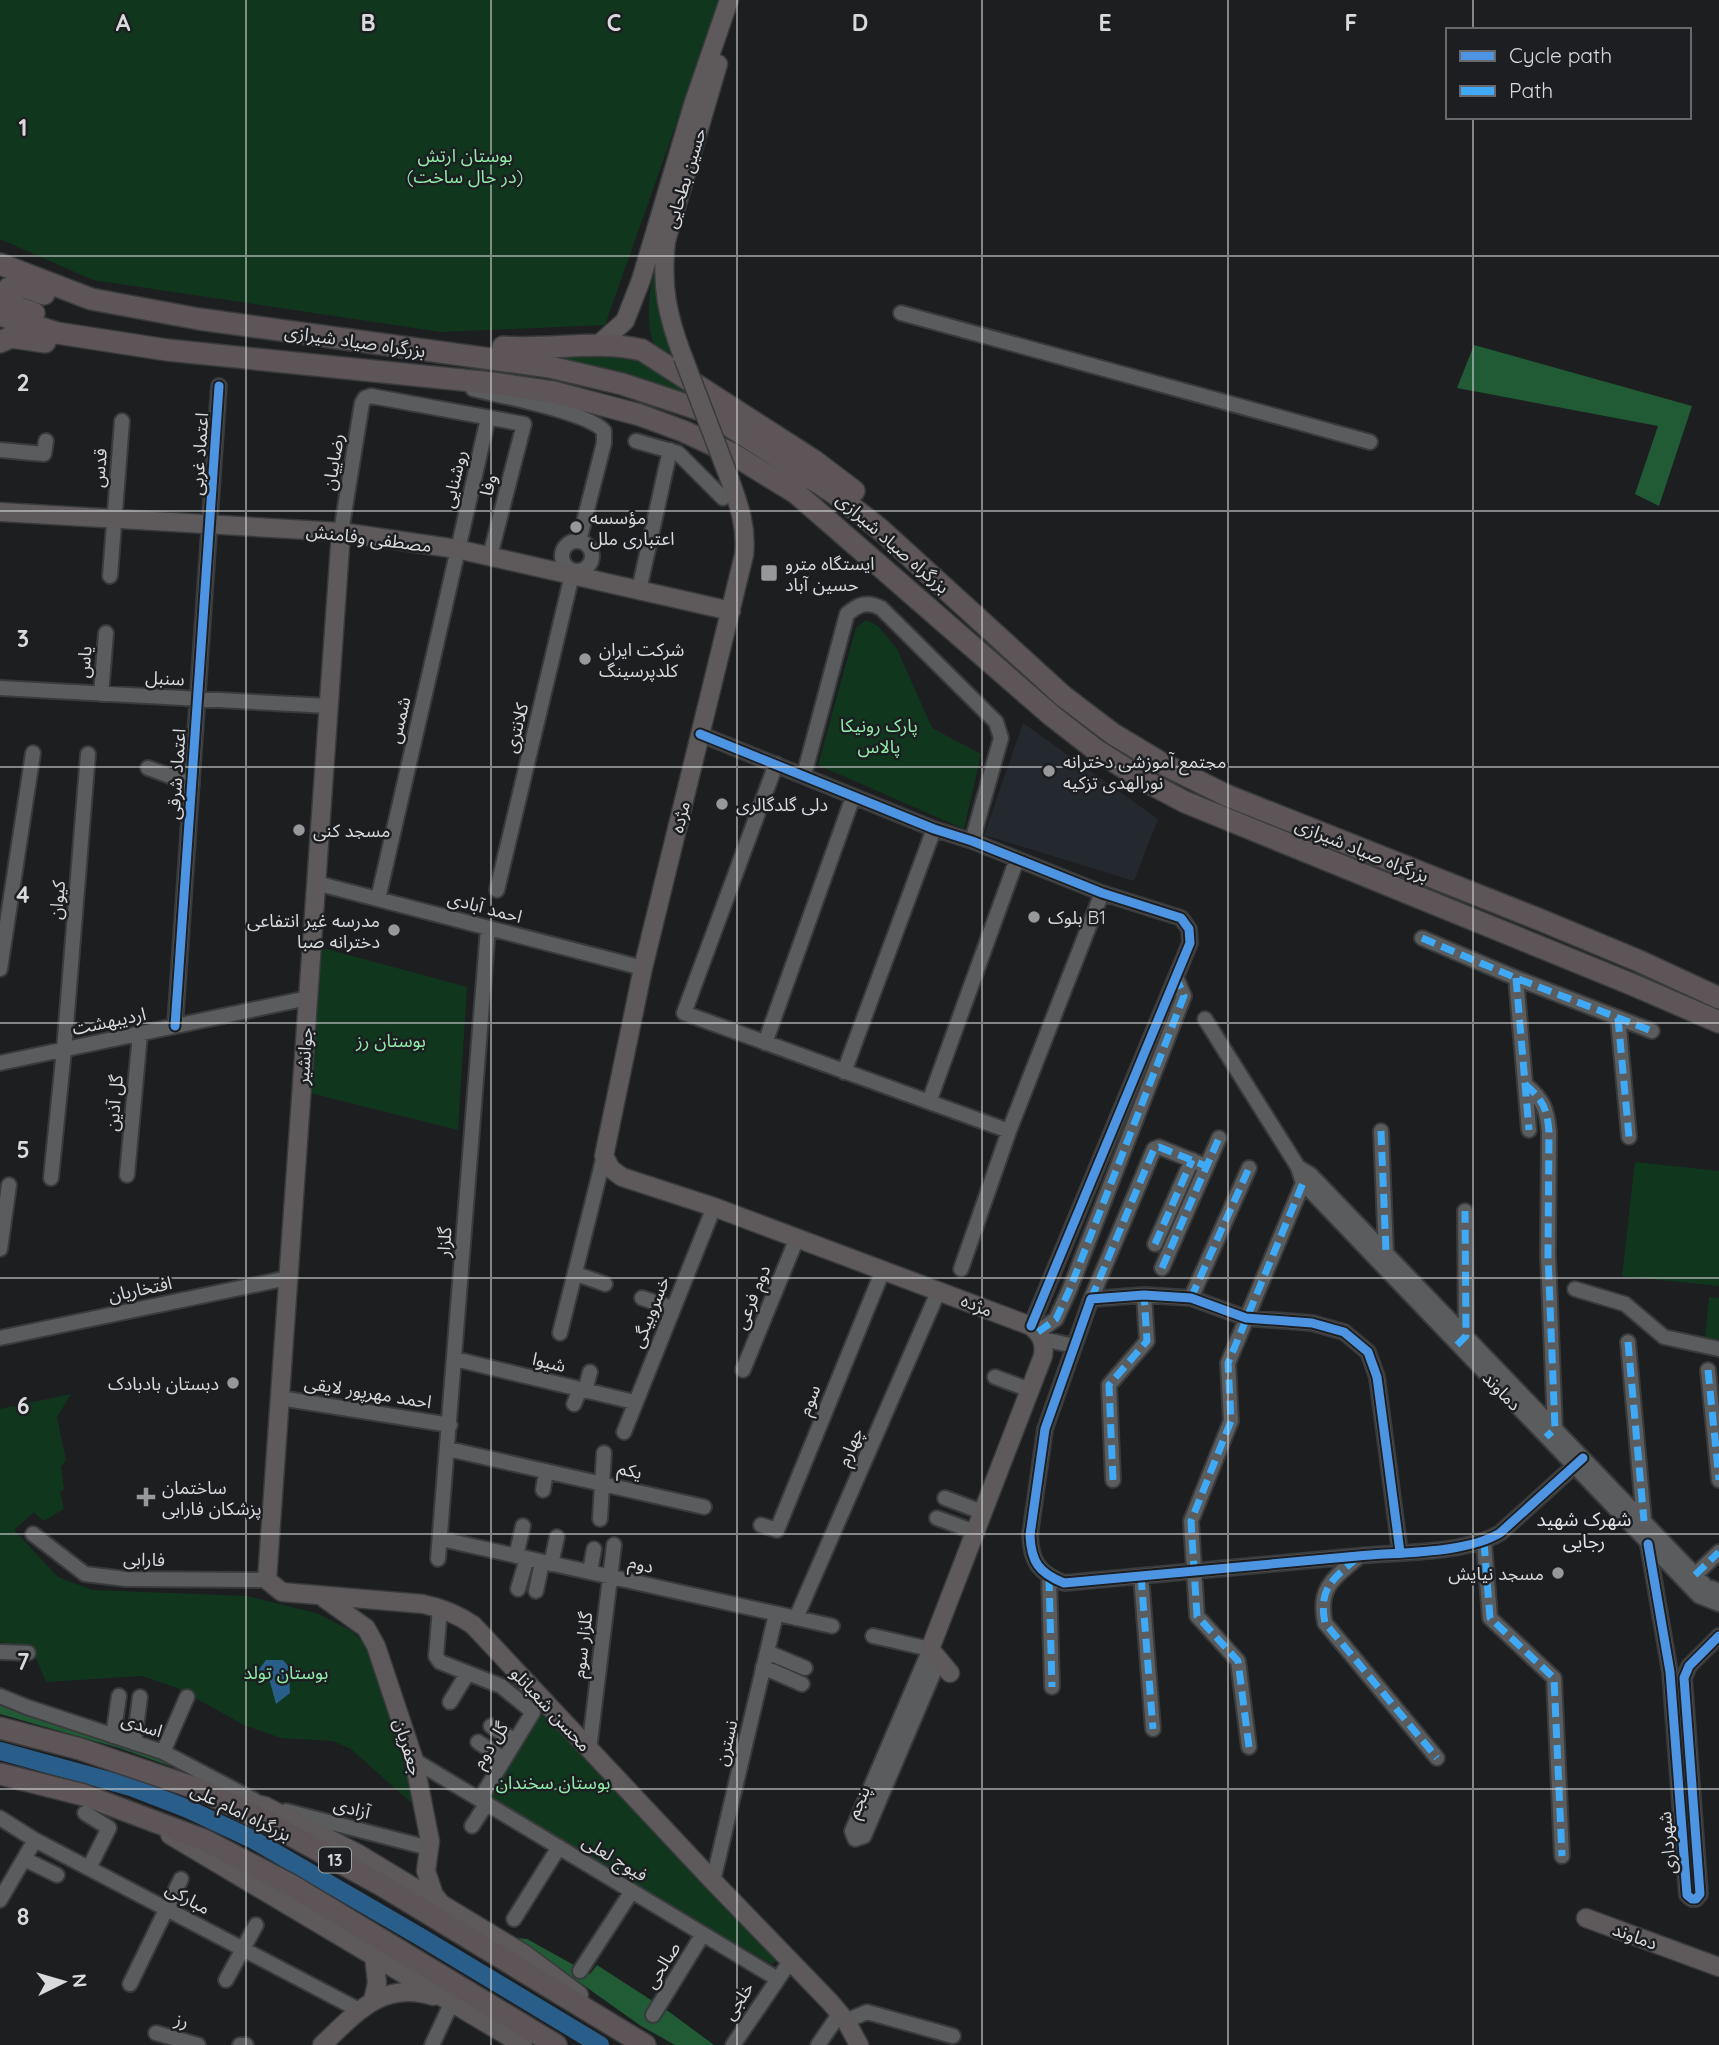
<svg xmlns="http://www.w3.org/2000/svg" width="1719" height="2045" viewBox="0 0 1719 2045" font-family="Quicksand,'Noto Sans Arabic',sans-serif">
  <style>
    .built { fill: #24282f }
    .green { fill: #10371e }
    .forest { fill: #205b36 }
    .water { fill: #295d8a }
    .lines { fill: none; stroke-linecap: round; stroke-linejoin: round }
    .river { stroke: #295d8a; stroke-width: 18 }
    .minor-casing { stroke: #393a3c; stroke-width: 18 }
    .major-casing { stroke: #393a3c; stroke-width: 21 }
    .highway-casing { stroke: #393a3c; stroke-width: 24 }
    .minor { stroke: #5b5c5d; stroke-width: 14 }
    .major { stroke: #5e5a5c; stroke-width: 18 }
    .highway { stroke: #5d5557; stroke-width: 21 }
    .major-bridge-casing { stroke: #393a3c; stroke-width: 21; stroke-linecap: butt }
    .major-bridge { stroke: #5e5a5c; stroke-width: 18 }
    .quiet { stroke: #3fa9f5; stroke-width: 7; stroke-dasharray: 14 7; stroke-linecap: butt }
    .cycleway-casing { stroke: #1c1e21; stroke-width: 13 }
    .cycleway { stroke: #4d94e3; stroke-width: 9 }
    .grid { fill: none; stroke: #d9dadc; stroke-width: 2; stroke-opacity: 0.55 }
    .poi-dot { fill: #97989a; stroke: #1c1e21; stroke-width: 2.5 }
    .labels { text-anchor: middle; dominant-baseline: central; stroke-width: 5; stroke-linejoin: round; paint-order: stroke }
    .shield { fill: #1c1e21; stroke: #a0a2a4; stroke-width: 2 }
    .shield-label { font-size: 16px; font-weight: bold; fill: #d9dadc }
    .park-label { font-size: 18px; fill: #91edaa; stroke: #1c1e21 }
    .street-label { font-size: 18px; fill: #d9dadc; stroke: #1c1e21 }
    .poi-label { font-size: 18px; fill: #d9dadc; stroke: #1c1e21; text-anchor: start }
    .neighbourhood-label { font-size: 19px; fill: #e2e4e9; stroke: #1c1e21 }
    .grid-label { font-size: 23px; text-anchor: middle; font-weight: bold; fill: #d9dadc; stroke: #1c1e21; stroke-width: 5; stroke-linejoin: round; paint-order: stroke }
  </style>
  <rect width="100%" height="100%" fill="#1d1e20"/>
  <path class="built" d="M 1023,723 L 1158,819 L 1134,881 L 984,835 Z"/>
  <path class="green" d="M 0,0 L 720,0 L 605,325 L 441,332 L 93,280 L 0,239 Z
    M 658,253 C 652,299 663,327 682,369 C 675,363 665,358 659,351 C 641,331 651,277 658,253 Z
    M 617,347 L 652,367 L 656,372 L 687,382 L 695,402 L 527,353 Z
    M 866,620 L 878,626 L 897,649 L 932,728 L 981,754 L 964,829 L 818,765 L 856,628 Z
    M 319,947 L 467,987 L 458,1130 L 306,1092 Z
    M 1635,1162 L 1719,1171 L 1719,1286 L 1622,1276 Z
    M 1709,1297 L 1719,1298 L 1719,1339 L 1705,1338 Z
    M 71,1394 L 57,1417 L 66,1460 L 61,1467 L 64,1489 L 60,1492 L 64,1509 L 43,1521 L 34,1512 L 14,1530 L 58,1577 L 92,1590 L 247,1596 L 316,1613 L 352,1631 L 369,1649 L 418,1809 L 351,1749 L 333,1741 L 281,1738 L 244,1725 L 177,1688 L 142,1676 L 46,1682 L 32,1649 L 0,1642 L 0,1409 Z
    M 544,1711 L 779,1959 L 772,1964 L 714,1932 L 491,1798 Z"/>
  <path class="forest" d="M 1474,345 L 1692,406 L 1659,506 L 1635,494 L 1658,426 L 1457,388 Z
    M 0,1703 L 170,1761 L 170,1766 L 119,1748 L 0,1714 Z
    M 517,1938 L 527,1939 L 590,1974 L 597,1965 L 668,2011 L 714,2045 L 675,2045 L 641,2026 Z"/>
  <path class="water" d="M 266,1660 L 283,1660 L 289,1667 L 290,1693 L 276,1704 L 270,1682 L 258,1671 Z"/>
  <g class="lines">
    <path class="river" d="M 0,1751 L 131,1787 L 188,1809 L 252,1839 L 419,1936 L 600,2045"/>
    <defs>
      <path id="minor" d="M 901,313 L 1370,442
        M 473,389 C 500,396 588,412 604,431 L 604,443 L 579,541
        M 636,441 L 678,453 L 723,498
        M 0,450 L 44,454 L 46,441
        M 341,532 L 362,403 L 365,398 L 371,396 L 524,424 L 490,556
        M562 556a15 15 0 1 1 30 0a15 15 0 1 1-30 0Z
        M 110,576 L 122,421
        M 639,590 L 670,450
        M 0,688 L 329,706
        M 101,694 L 106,633
        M 700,734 L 934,829 L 972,841 L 1102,893 L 1181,918 L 1189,929 L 1190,943 L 1031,1326
        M 776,764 L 684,1013 L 1009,1131
        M 148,768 L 192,784
        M 804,775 L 847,614 C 859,604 867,601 881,608 L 996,722 L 1001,738 L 972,841
        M 316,883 L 643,968
        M 497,890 L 572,575
        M 378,899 L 488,418
        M 1422,938 L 1516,978 L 1652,1031
        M 0,969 L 33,753
        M 1516,978 L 1529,1130
        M 1618,1018 L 1629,1137
        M 1205,1019 L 1298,1167 L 1303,1183 L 1699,1596 L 1719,1604
        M 175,1026 L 219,386
        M 765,1043 L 853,797
        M 0,1063 L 308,998
        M 844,1072 L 934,829
        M 1525,1084 C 1543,1100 1547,1108 1549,1132 L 1548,1255 L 1555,1429 L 1552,1432
        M 929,1102 L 1017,859
        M 1381,1131 L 1386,1252
        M 1298,1167 L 1311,1175 L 1706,1586 L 1719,1591
        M 127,1175 L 140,1034
        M 51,1178 L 64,1050 L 88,754
        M 1155,1244 L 1192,1160
        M 0,1249 L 9,1185
        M 1162,1268 L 1219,1138
        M 961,1269 L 1009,1131 L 1102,893
        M 576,1274 L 605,1284
        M 1575,1289 L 1625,1304 L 1664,1337 L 1719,1349
        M 642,1298 L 672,1308
        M 1191,1298 L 1249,1168
        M 1091,1299 L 1154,1149 L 1159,1147 L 1206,1166
        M 1038,1332 L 1056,1319 L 1069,1291 L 1184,996 L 1176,977
        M 560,1333 L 604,1156
        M 0,1338 L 288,1278
        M 1464,1338 L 1466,1336 L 1465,1211
        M 1043,1339 L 1074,1346
        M 1628,1342 L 1644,1521
        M 455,1359 L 634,1402
        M 743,1370 L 797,1238
        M 1708,1370 L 1719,1480
        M 995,1377 L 1030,1390
        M 585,1391 L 590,1372
        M 280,1398 L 450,1425
        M 574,1404 L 580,1389
        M 624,1432 L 714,1207
        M 448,1449 L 704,1507
        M 1113,1480 L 1109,1385 L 1147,1341 L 1144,1295
        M 543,1490 L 546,1471
        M 945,1498 L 982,1512
        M 937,1518 L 975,1532
        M 600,1519 L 604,1453
        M 761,1525 L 777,1530 L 883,1270
        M 33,1534 L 85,1574 L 126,1579 L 267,1580
        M 441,1539 L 832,1626
        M 1484,1542 L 1490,1618 L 1554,1678 L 1562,1856
        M 1648,1545 L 1670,1672 L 1687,1895 L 1692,1899 L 1696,1899 L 1700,1894 L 1684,1678 L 1689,1666 L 1719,1636
        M 1400,1552 L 1377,1377 L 1368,1352 L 1344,1332 L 1312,1323 L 1246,1318 L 1191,1298 L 1144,1295 L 1091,1299 L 1045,1429 L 1030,1535 C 1031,1562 1039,1573 1064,1583 C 1162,1574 1260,1565 1358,1556 C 1399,1552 1465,1554 1500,1533 L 1583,1458
        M 516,1556 L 523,1526
        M 1360,1556 C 1335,1577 1317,1587 1325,1623 L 1437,1758
        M 438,1559 L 488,928
        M 551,1564 L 557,1537
        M 590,1572 L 594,1549
        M 1695,1575 L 1719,1552
        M 1141,1576 L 1153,1729
        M 1049,1577 L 1052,1687
        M 518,1589 L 527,1558
        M 536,1591 L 542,1562
        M 440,1608 L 436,1656 L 440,1662 L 501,1686 L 533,1712 L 480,1799
        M 796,1618 L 939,1290
        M 873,1636 L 930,1649 L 852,1831 L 855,1839 L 864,1836 L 939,1660
        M 0,1652 L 28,1653
        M 767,1652 L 805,1668
        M 763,1667 L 802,1684
        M 0,1696 L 27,1707 L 163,1752 L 254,1800
        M 450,1702 L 467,1674
        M 491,1726 L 515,1741
        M 113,1736 L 119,1696
        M 478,1742 L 504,1759
        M 134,1743 L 140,1697
        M 1249,1747 L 1238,1661 L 1197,1616 L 1191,1521 L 1231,1421 L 1228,1363 L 1303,1183
        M 589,1750 L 614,1545
        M 163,1752 L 187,1697
        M 414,1760 L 776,1978
        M 286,1811 L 429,1848
        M 85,1813 L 109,1828 L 89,1868
        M 0,1818 L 35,1840 L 359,2010
        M 472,1826 L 487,1803
        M 24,1859 L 57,1875
        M 713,1881 L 776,1614
        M 0,1900 L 35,1840
        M 514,1919 L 559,1847
        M 580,1971 L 632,1891
        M 226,1980 L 256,1925
        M 130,1984 L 181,1879
        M 653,2015 L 703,1934
        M 846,2021 L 867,2012 L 953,2036
        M 156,2033 L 198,2045
        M 240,2045 L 246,2045
        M 432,2045 L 452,2002
        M 733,2045 L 791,1960
        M 818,2045 L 840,2013"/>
      <path id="major" d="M 599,344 L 625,321 L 641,280 L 693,105 L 729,0
        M 683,357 C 667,315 661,286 666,241 L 718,64
        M 730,480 C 739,505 747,527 744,555 L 643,968 L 604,1156 L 611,1169 L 622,1177 L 714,1207 L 1031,1326 C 1042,1335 1045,1343 1043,1356 L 930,1649 L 950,1673
        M 0,512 L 341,532 L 457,549 L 731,611
        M 341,532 L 267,1580 L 282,1592 L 423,1604 C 442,1608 457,1614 473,1625 L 713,1881 L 830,2002 L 846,2021 L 859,2045
        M 324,1598 L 366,1628 L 376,1646 L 414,1760 L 430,1841 L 426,1871 L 434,1895 L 439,1901
        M 230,1798 L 265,1806 L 357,1853 L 524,1954 L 579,1995
        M 170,1835 L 523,2045
        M 1586,1918 L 1719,1967
        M 373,2000 L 377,1983 L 374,1956
        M 322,2045 C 355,2014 382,1980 433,1996"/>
      <path id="highway" d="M 0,264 L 91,299 L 199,319 L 550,367 L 622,384 L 698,409 L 717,418 L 834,493 L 881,530 L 1063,696 L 1113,734 L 1163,764 L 1228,796 L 1543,921 L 1639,961 L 1719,998
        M 34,313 L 13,306 L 7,300 L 9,288 C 21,284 33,290 44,294
        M 0,315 L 57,333 L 167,350 L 492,383 L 553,392 L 640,415 L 683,431 L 731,453 L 796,493 L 1051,715 L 1096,750 L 1147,782 L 1185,802 L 1631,984 L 1719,1022
        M 0,342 L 11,337 L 45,342
        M 503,347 C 549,351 595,339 642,350 L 813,460 L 854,491
        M 0,1728 L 80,1749 L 201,1790 L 265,1821 L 383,1886 L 645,2045
        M 0,1774 L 84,1795 L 204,1840 L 291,1885 L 556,2045"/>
    </defs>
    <use href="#minor" class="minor-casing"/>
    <use href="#major" class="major-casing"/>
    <use href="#highway" class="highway-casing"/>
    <use href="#minor" class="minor"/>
    <use href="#major" class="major"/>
    <use href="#highway" class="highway"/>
    <defs>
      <path id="major-bridge" d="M 683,357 L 730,480"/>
    </defs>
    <use href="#major-bridge" class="major-bridge-casing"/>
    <use href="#major-bridge" class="major-bridge"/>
    <path class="quiet" d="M 1422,938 L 1516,978 L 1652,1031
      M 1516,978 L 1529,1130
      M 1618,1018 L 1629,1137
      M 1525,1084 C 1543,1100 1547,1108 1549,1132 L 1548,1255 L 1555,1429 L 1546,1437
      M 1381,1131 L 1386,1252
      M 1155,1244 L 1192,1160
      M 1162,1268 L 1219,1138
      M 1191,1298 L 1249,1168
      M 1091,1299 L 1154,1149 L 1159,1147 L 1206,1166
      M 1038,1332 L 1056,1319 L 1069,1291 L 1184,996 L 1176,977
      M 1628,1342 L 1644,1521
      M 1457,1345 L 1466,1336 L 1465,1211
      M 1708,1370 L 1719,1480
      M 1113,1480 L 1109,1385 L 1147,1341 L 1144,1295
      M 1484,1542 L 1490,1618 L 1554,1678 L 1562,1856
      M 1357,1558 C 1333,1579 1318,1588 1325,1623 L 1437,1758
      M 1695,1575 L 1719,1552
      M 1141,1576 L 1153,1729
      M 1049,1577 L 1052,1687
      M 1249,1747 L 1238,1661 L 1197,1616 L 1191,1521 L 1231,1421 L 1228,1363 L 1303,1183"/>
    <defs>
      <path id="cycleway" d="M 700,734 L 934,829 L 972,841 L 1102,893 L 1181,918 L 1189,929 L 1190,943 L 1031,1326
        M 175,1026 L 219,386
        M 1648,1544 L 1670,1672 L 1687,1895 L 1692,1899 L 1696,1899 L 1700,1894 L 1684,1678 L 1689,1666 L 1719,1636
        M 1400,1552 L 1377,1377 L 1368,1352 L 1344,1332 L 1312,1323 L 1246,1318 L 1191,1298 L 1144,1295 L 1091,1299 L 1045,1429 L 1030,1535 C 1031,1562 1039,1573 1064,1583 C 1162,1574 1260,1565 1358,1556 C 1399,1552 1465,1554 1500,1533 L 1583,1458"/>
    </defs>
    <use href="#cycleway" class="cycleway-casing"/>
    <use href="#cycleway" class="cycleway"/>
  </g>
  <path class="grid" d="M 246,0 L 246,2045M 491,0 L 491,2045M 737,0 L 737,2045M 982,0 L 982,2045M 1228,0 L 1228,2045M 1473,0 L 1473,30M 1473,117 L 1473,2045M 0,256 L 1719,256M 0,511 L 1719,511M 0,767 L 1719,767M 0,1023 L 1719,1023M 0,1278 L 1719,1278M 0,1534 L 1719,1534M 0,1789 L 1719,1789"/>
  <g class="poi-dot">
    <circle cx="576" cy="527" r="7"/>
    <rect x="760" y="564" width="18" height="18" rx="3.5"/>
    <circle cx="585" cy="659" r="7"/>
    <circle cx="1049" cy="771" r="7"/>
    <circle cx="722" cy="804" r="7"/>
    <circle cx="299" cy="830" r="7"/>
    <circle cx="1034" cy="917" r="7"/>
    <circle cx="394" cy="930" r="7"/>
    <circle cx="233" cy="1383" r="7"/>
    <path d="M142.5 1486.5h7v7h7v7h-7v7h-7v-7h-7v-7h7z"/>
    <circle cx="1558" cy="1573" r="7"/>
  </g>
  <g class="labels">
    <rect class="shield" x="319" y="1847.5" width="32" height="25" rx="5"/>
    <g class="shield-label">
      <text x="335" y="1860">13</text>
    </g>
    <g class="park-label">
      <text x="465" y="155">بوستان ارتش<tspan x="465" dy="21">(در حال ساخت)</tspan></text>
      <text x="879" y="725">پارک رونیکا<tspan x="879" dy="21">پالاس</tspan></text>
      <text x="391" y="1040">بوستان رز</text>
      <text x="286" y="1672">بوستان تولد</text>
      <text x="553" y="1782">بوستان سخندان</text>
    </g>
    <g class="street-label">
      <text transform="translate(685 178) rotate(-73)">حسین بطحایی</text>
      <text transform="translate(355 341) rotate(8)">بزرگراه صیاد شیرازی</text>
      <text transform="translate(199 454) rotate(-86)">اعتماد غربی</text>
      <text transform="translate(333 462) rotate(-81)">رضاییان</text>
      <text transform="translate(99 468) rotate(-86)">قدس</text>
      <text transform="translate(454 479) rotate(-77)">روشنایی</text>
      <text transform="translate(488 485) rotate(-76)">وفا</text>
      <text transform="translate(369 538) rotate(7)">مصطفی وفامنش</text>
      <text transform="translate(893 543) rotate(41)">بزرگراه صیاد شیرازی</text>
      <text transform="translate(84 662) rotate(-86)">یاس</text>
      <text transform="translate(165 678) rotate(3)">سنبل</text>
      <text transform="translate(399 720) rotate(-77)">شمس</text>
      <text transform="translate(516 728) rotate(-76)">کلانتری</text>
      <text transform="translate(176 774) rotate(-86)">اعتماد شرقی</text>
      <text transform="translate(680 817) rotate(-76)">مژده</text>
      <text transform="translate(1362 850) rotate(22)">بزرگراه صیاد شیرازی</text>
      <text transform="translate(57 900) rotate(-85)">کیوان</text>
      <text transform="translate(485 907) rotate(15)">احمد آبادی</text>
      <text transform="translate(109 1021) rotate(-12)">اردیبهشت</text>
      <text transform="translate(304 1056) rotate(-86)">جوانشیر</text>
      <text transform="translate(114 1103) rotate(-85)">گل آذین</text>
      <text transform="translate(444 1242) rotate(-86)">گلزار</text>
      <text transform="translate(140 1289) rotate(-12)">افتخاریان</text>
      <text transform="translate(752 1297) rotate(-68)">دوم فرعی</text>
      <text transform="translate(977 1305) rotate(22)">مژده</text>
      <text transform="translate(650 1312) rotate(-68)">خسروبیگی</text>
      <text transform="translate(549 1362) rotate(13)">شیوا</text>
      <text transform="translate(1502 1391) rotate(46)">دماوند</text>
      <text transform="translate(368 1392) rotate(9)">احمد مهرپور لایقی</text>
      <text transform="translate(809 1400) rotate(-68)">سوم</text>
      <text transform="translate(850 1447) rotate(-67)">چهارم</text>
      <text transform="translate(630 1470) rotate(13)">یکم</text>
      <text transform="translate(144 1559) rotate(2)">فارابی</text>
      <text transform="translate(641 1564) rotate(13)">دوم</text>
      <text transform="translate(582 1645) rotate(-83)">گلزار سوم</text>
      <text transform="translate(551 1709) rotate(47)">محسن شعبانلو</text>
      <text transform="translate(142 1725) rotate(18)">اسدی</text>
      <text transform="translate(726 1743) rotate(-77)">نسترن</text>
      <text transform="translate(490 1745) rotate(-58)">گل دوم</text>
      <text transform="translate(408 1747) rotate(73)">جعفریان</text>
      <text transform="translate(858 1802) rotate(-67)">پنجم</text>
      <text transform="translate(352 1808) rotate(14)">آزادی</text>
      <text transform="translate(241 1812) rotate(26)">بزرگراه امام علی</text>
      <text transform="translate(1667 1843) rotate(-95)">شهرداری</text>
      <text transform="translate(615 1858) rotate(31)">فیوج لعلی</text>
      <text transform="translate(188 1898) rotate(28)">مبارکی</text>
      <text transform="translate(1635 1936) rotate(20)">دماوند</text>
      <text transform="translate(662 1965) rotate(-58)">صالحی</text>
      <text transform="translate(738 2001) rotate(-57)">خلجی</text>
      <text transform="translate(182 2020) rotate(16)">رز</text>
    </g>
    <g class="poi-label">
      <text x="590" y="517">مؤسسه<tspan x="590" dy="21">اعتباری ملل</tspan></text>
      <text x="785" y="563">ایستگاه مترو<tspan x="785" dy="21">حسین آباد</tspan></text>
      <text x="599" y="649">شرکت ایران<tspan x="599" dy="21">کلدپرسینگ</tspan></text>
      <text x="1063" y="761">مجتمع آموزشی دخترانه<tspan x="1063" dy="21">نورالهدی تزکیه</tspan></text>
      <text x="736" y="804">دلی گلدگالری</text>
      <text x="313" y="830">مسجد کنی</text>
      <text x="1048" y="917">بلوک B1</text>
      <text x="380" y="920" text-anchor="end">مدرسه غیر انتفاعی<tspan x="380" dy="21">دخترانه صبا</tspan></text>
      <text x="219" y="1383" text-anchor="end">دبستان بادبادک</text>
      <text x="162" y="1487">ساختمان<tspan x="162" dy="21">پزشکان فارابی</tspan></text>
      <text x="1544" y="1573" text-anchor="end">مسجد نیایش</text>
    </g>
    <g class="neighbourhood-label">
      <text x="1584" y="1519">شهرک شهید<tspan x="1584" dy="22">رجایی</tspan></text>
    </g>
  </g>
  <g class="grid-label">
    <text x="123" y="31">A</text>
    <text x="368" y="31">B</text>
    <text x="614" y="31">C</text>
    <text x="860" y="31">D</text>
    <text x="1105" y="31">E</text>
    <text x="1351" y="31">F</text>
    <text x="23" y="136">1</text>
    <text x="23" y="391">2</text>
    <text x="23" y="647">3</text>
    <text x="23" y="903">4</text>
    <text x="23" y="1158">5</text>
    <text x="23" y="1414">6</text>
    <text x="23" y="1670">7</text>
    <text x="23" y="1925">8</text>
  </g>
  <rect x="1446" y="28" width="245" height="91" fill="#1c1e21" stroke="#68696c" stroke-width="2"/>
  <rect x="1460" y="51" width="35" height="10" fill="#4d94e3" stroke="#68696c" stroke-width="2"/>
  <text x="1509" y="63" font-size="21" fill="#d9dadc">Cycle path</text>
  <rect x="1460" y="86" width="35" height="10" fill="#3fa9f5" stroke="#68696c" stroke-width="2"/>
  <text x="1509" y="98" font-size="21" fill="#d9dadc">Path</text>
  <g transform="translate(63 1982) rotate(85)" stroke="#1c1e21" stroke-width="5" paint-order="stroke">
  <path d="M0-5L12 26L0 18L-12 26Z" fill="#d9dadc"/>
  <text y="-10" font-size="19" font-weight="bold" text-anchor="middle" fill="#d9dadc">N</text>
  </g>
</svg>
